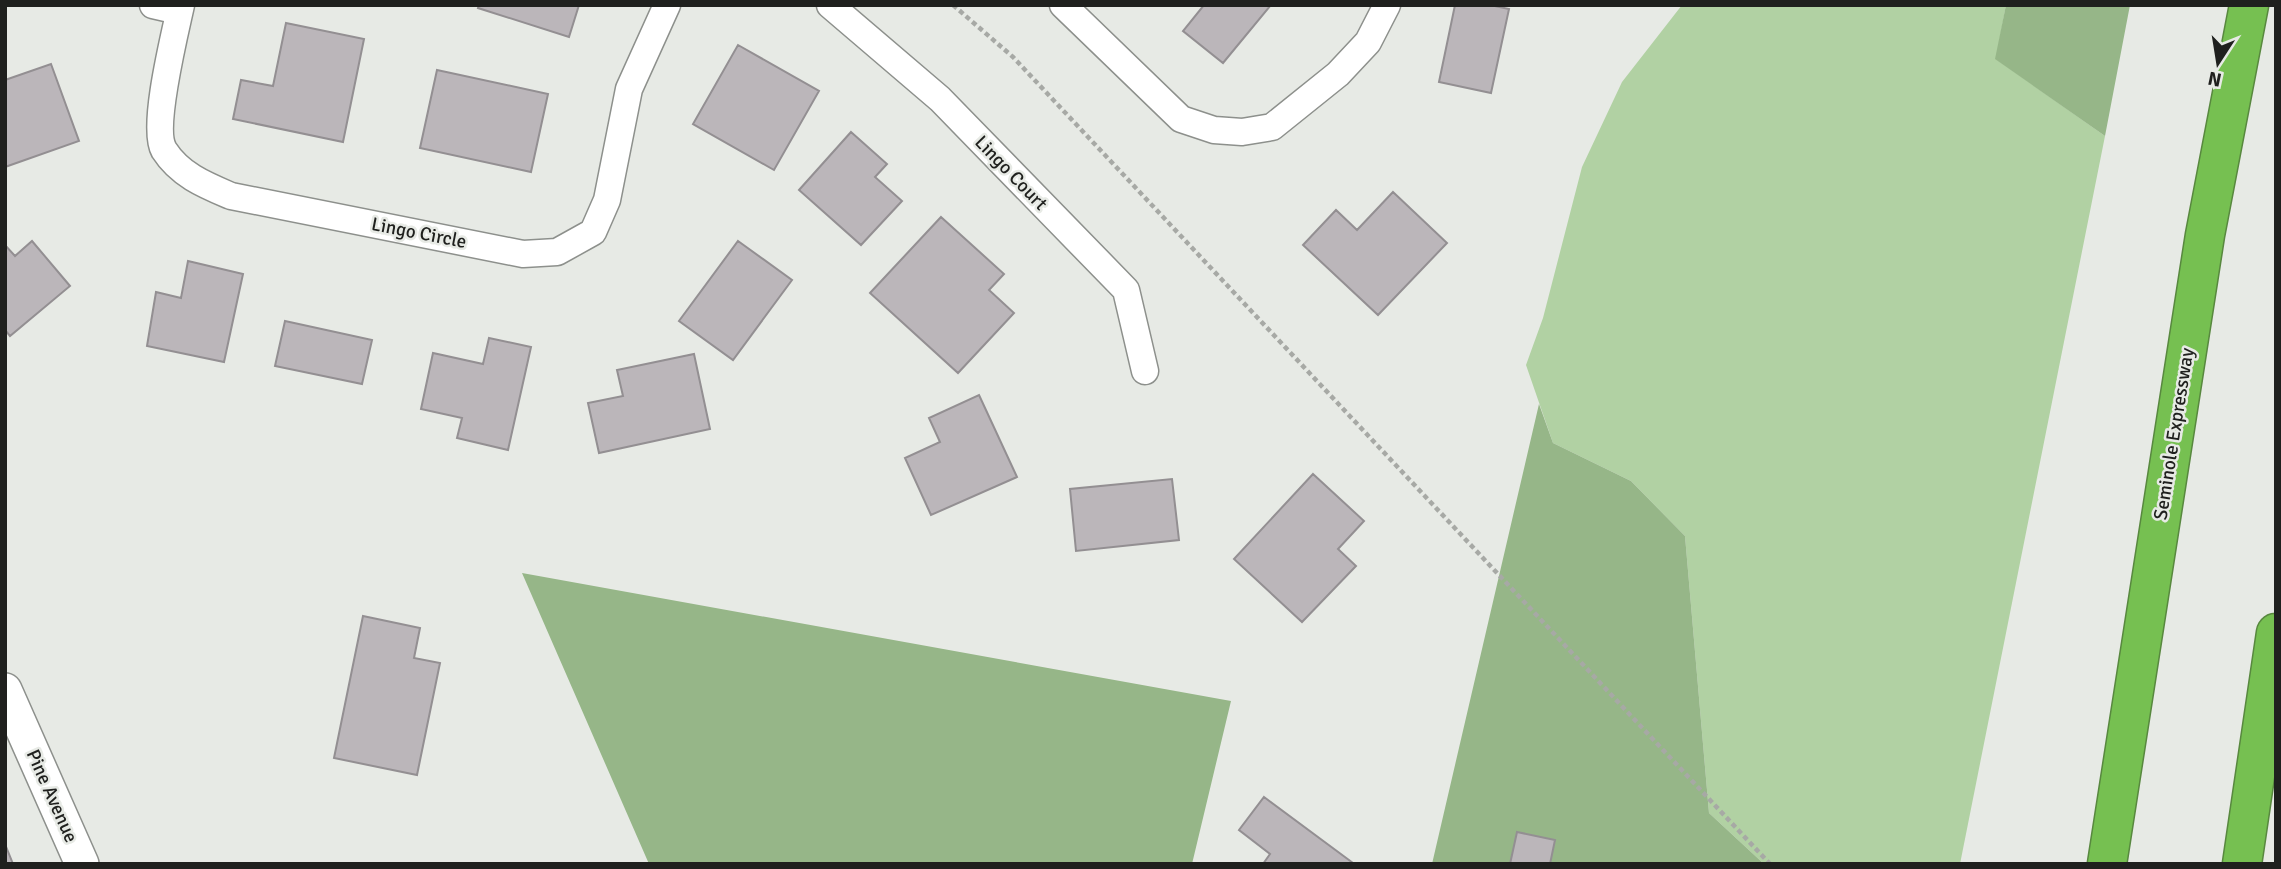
<svg xmlns="http://www.w3.org/2000/svg" width="2281" height="869" viewBox="0 0 2281 869" font-family="Signika,sans-serif">
  <style>
    .green { fill: #b1d1a3 }
    .forest { fill: #96b688 }
    .building { fill: #bbb6ba; stroke: #938f92; stroke-width: 2 }
    .lines { fill: none; stroke-linecap: round; stroke-linejoin: round }
    .minor-casing { stroke: #8d908c; stroke-width: 29 }
    .tertiary-casing { stroke: #8d908c; stroke-width: 36 }
    .motorway-casing { stroke: #58883f; stroke-width: 41 }
    .path { stroke: #a7a9a5; stroke-width: 4.5; stroke-dasharray: 5 3.5; stroke-linecap: butt }
    .minor { stroke: #fff; stroke-width: 26 }
    .tertiary { stroke: #fff; stroke-width: 33 }
    .motorway { stroke: #76c051; stroke-width: 38 }
    .labels { text-anchor: middle; dominant-baseline: central; stroke-width: 5; stroke-linejoin: round; paint-order: stroke }
    .street-label { font-size: 19px; fill: #1f201e; stroke: #e7eae5 }
  </style>
  <rect width="100%" height="100%" fill="#e7eae5"/>
  <path class="green" d="M 1682,5 L 2006,5 L 1996,59 L 2105,136 L 1960,864 L 1764,864 L 1709,813 L 1685,536 L 1631,481 L 1553,443 L 1526,365 L 1543,318 L 1582,167 L 1622,82 Z"/>
  <path class="forest" d="M 2006,5 L 2130,5 L 2105,136 L 1995,59 Z
    M 1539,404 L 1553,443 L 1631,481 L 1685,536 L 1709,813 L 1764,864 L 1432,864 Z
    M 522,573 L 1231,701 L 1192,864 L 649,864 Z"/>
  <path class="building" d="M 479,5 L 579,5 L 569,37 L 478,8 Z
    M 1204,5 L 1271,5 L 1223,63 L 1183,31 Z
    M 1455,5 L 1490,5 L 1509,9 L 1491,93 L 1439,82 Z
    M 286,23 L 364,39 L 343,142 L 233,119 L 241,80 L 273,86 Z
    M 738,45 L 819,91 L 774,170 L 693,124 Z
    M 51,64 L 79,141 L 5,167 L 5,80 Z
    M 437,70 L 548,94 L 531,172 L 420,148 Z
    M 851,132 L 887,164 L 875,177 L 902,201 L 861,245 L 799,190 Z
    M 1393,192 L 1447,243 L 1378,315 L 1303,245 L 1336,210 L 1357,230 Z
    M 941,217 L 1004,274 L 989,290 L 1014,313 L 958,373 L 870,293 Z
    M 32,241 L 70,286 L 10,336 L 5,330 L 5,245 L 15,256 Z
    M 738,241 L 792,280 L 733,360 L 679,321 Z
    M 188,261 L 243,274 L 224,362 L 147,346 L 156,292 L 181,298 Z
    M 285,321 L 372,340 L 362,384 L 275,366 Z
    M 489,338 L 531,347 L 508,450 L 457,438 L 462,418 L 421,409 L 433,353 L 483,364 Z
    M 694,354 L 710,429 L 599,453 L 588,403 L 623,396 L 617,370 Z
    M 979,395 L 1017,477 L 931,515 L 905,458 L 940,442 L 929,418 Z
    M 1313,474 L 1364,521 L 1338,549 L 1356,566 L 1302,622 L 1234,559 Z
    M 1172,479 L 1179,540 L 1076,551 L 1070,489 Z
    M 363,616 L 420,628 L 414,658 L 440,663 L 417,775 L 334,758 Z
    M 1264,797 L 1353,863 L 1263,864 L 1270,854 L 1239,830 Z
    M 1517,832 L 1555,840 L 1550,864 L 1510,864 Z
    M 5,844 L 13,864 L 5,864 Z"/>
  <g class="lines">
    <defs>
      <path id="minor" d="M 153,5 L 179,11
        M 181,5 C 175,33 151,128 164,150 C 180,175 205,185 231,196 L 523,254 L 557,252 L 593,232 L 607,200 L 629,89 L 667,5
        M 830,5 L 940,99 L 1126,290 L 1145,371
        M 1063,5 L 1181,119 L 1214,130 L 1242,132 L 1272,127 L 1338,74 L 1368,42 L 1387,5"/>
      <path id="tertiary" d="M 5,690 L 82,864"/>
      <path id="motorway" d="M 2107,864 L 2205,235 L 2249,5
        M 2242,864 L 2276,633"/>
    </defs>
    <use href="#minor" class="minor-casing"/>
    <use href="#tertiary" class="tertiary-casing"/>
    <use href="#motorway" class="motorway-casing"/>
    <path class="path" d="M 953,5 L 1013,57 L 1770,864"/>
    <use href="#minor" class="minor"/>
    <use href="#tertiary" class="tertiary"/>
    <use href="#motorway" class="motorway"/>
  </g>
  <g class="labels">
    <g class="street-label">
      <text transform="translate(1011 173) rotate(46)">Lingo Court</text>
      <text transform="translate(419 233) rotate(11)">Lingo Circle</text>
      <text transform="translate(2174 434) rotate(-81)">Seminole Expressway</text>
      <text transform="translate(52 796) rotate(66)">Pine Avenue</text>
    </g>
  </g>
  <rect width="2281" height="869" fill="none" stroke="#1f201e" stroke-width="14"/>
  <g transform="translate(2218 63) rotate(192)" stroke="#e7eae5" stroke-width="5" paint-order="stroke">
  <path d="M0-5L12 26L0 18L-12 26Z" fill="#1f201e"/>
  <text y="-10" font-size="19" font-weight="bold" text-anchor="middle" fill="#1f201e">N</text>
  </g>
</svg>
